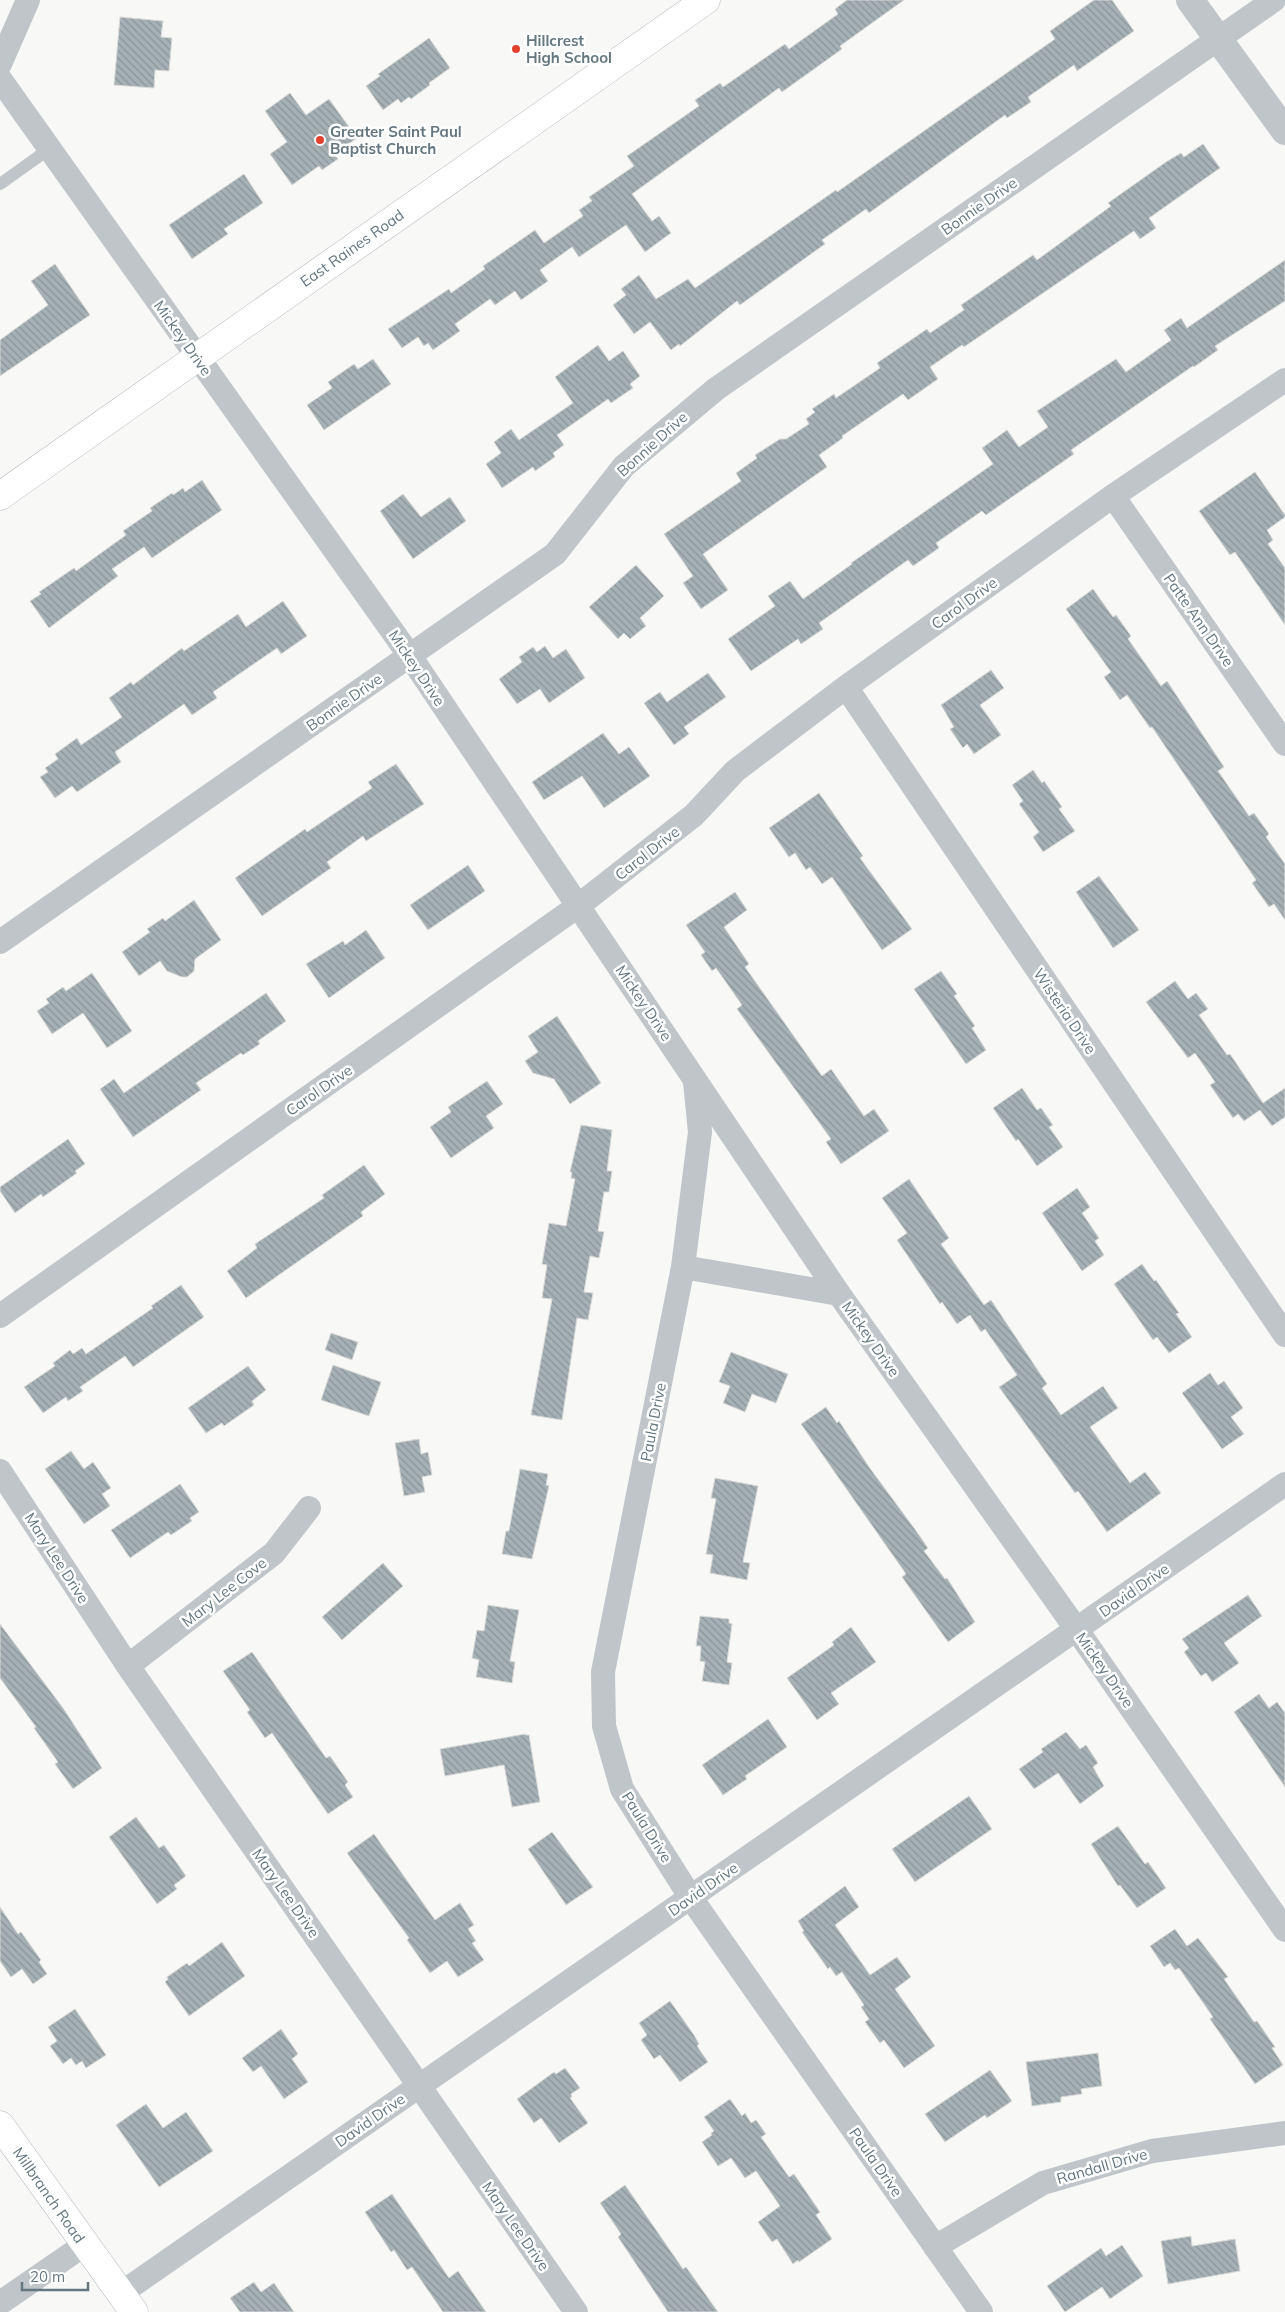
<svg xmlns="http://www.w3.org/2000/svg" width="1285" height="2312" viewBox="0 0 1285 2312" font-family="Mulish,sans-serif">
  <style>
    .building { fill: url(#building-back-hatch); stroke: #dadad8 }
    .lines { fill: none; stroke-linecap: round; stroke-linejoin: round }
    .secondary-casing { stroke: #b2b9bd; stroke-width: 29 }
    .service { stroke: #bfc5c8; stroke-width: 12 }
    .minor { stroke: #bfc5c8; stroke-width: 24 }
    .tertiary { stroke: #bfc5c8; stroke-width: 28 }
    .secondary { stroke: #fff; stroke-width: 28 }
    .poi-dot { fill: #e2422c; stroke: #fff; stroke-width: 2 }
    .labels { text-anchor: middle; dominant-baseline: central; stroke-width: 5; stroke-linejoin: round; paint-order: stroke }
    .poi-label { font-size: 15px; font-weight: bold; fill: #647781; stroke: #fff; text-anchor: start }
    .street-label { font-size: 15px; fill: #647781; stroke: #fff }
  </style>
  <defs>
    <pattern id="building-back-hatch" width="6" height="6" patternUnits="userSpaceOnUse" patternTransform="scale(1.25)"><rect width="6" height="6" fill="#a6b1b5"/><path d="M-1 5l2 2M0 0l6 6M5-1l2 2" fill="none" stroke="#8b9599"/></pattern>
  </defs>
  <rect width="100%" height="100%" fill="#f8f8f6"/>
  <path class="building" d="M 847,0 L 904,0 L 840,46 L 842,49 L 782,92 L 779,88 L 632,194 L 652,221 L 659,216 L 671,233 L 645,252 L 626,225 L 579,257 L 572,247 L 540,270 L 548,281 L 521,300 L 515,291 L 495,305 L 490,299 L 455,324 L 460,331 L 433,350 L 428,343 L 424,346 L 418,337 L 402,348 L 388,329 L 449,289 L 451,293 L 485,269 L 483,266 L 535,230 L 544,243 L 583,216 L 579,210 L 592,201 L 589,197 L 634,166 L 627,156 L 699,106 L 695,100 L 720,83 L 723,87 L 785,44 L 789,49 L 838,14 L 835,9 Z
    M 1094,0 L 1112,0 L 1134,31 L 1077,71 L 1074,65 L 1028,97 L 1031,102 L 1007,118 L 1005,115 L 869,213 L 866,209 L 822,240 L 825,244 L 740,305 L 737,301 L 680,346 L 679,344 L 671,350 L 650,322 L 634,334 L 613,305 L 626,295 L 621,289 L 639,275 L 656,299 L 688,279 L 695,288 L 836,190 L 837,192 L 1055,39 L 1050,31 Z
    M 120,17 L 163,21 L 161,37 L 172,38 L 169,71 L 155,70 L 154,88 L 114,85 Z
    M 429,38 L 450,68 L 429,83 L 430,85 L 411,99 L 409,97 L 401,103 L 398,99 L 383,110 L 366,86 L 380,76 L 378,74 Z
    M 290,93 L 306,115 L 329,99 L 357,138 L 334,154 L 338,159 L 322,170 L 319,166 L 292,185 L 270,154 L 287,142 L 265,111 Z
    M 1203,144 L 1220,168 L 1152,216 L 1149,218 L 1156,228 L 1140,239 L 1134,231 L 964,347 L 962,345 L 930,367 L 938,379 L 908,400 L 903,394 L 842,436 L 843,438 L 819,455 L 827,467 L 703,554 L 728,590 L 701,609 L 683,583 L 693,576 L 664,534 L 741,481 L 736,473 L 757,458 L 755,455 L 780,439 L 786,439 L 809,424 L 806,419 L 815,412 L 812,409 L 834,394 L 836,398 L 880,368 L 877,363 L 927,329 L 930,333 L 964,310 L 961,305 L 1033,255 L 1037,260 L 1111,206 L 1108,203 L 1166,162 L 1181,153 L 1184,157 Z
    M 244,174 L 263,203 L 224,229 L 228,234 L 192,259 L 169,225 Z
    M 1285,260 L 1285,301 L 1215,346 L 1218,350 L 1194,367 L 1193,366 L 1071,450 L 1074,454 L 1051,470 L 986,515 L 982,511 L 936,543 L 939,548 L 913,566 L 908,560 L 819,623 L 823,629 L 801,644 L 798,639 L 751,671 L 728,639 L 775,606 L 768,596 L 790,581 L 803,599 L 852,564 L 851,563 L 993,464 L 982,448 L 1007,430 L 1019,447 L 1048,427 L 1037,411 L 1116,359 L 1126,372 L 1171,340 L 1164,330 L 1181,318 L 1187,328 Z
    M 55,264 L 90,315 L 0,376 L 0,340 L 48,305 L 31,281 Z
    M 598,345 L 609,361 L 623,351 L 640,376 L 630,384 L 633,388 L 611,403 L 608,399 L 557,435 L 564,445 L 553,453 L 555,457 L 535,471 L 533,467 L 502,488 L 486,464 L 501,453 L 494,442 L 511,429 L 519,440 L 573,403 L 555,377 Z
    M 373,359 L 391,384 L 324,430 L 307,405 L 332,388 L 328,382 L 354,364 L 358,369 Z
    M 1255,472 L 1285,515 L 1285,517 L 1267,530 L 1273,540 L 1268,544 L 1285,568 L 1285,625 L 1235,552 L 1230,555 L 1199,511 Z
    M 202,480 L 222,510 L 152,558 L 144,547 L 112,569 L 118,576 L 49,628 L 30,601 L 41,594 L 39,592 L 74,568 L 76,571 L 126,535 L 123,531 L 152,511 L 150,508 L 172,493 L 173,495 L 183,488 L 185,492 Z
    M 403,494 L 421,517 L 450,497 L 466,521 L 413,559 L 380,511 Z
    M 636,565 L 664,596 L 640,618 L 646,626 L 630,639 L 624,633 L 618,639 L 589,607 Z
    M 1093,589 L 1113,617 L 1116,615 L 1131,636 L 1128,639 L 1161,686 L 1167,681 L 1224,767 L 1218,771 L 1249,816 L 1254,813 L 1269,834 L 1266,837 L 1285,864 L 1285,920 L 1274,904 L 1269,907 L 1252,883 L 1256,880 L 1152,727 L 1150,728 L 1127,695 L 1120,700 L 1104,677 L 1111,672 L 1066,609 Z
    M 283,601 L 307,636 L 281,654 L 277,648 L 213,692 L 217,698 L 192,715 L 184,704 L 115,752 L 121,762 L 77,792 L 72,786 L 55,798 L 40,777 L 48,772 L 45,768 L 58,759 L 55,754 L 77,738 L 81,745 L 122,717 L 109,698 L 131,682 L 133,685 L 182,648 L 184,651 L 238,614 L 246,627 Z
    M 545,646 L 553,658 L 566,649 L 585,678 L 549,703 L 540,689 L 517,704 L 499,679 L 522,662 L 519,657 L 533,647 L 537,652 Z
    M 991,670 L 1004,688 L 980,705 L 1001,735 L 974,754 L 967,744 L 963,748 L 950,729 L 954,727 L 941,705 Z
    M 708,673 L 726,697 L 684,727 L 689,734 L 674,745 L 644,703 L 660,692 L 667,702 Z
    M 603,733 L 619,754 L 629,747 L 650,776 L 604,808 L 582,776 L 544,800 L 532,782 Z
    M 396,764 L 424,804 L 366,841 L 363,836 L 327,862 L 331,868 L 262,916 L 235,878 L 305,829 L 307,832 L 372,788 L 368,782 Z
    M 1033,770 L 1042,783 L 1044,781 L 1062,807 L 1059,809 L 1075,831 L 1043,852 L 1033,837 L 1039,832 L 1019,804 L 1023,801 L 1012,785 Z
    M 819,793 L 863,856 L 860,858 L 912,929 L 882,950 L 832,877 L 822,884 L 810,867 L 806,870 L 795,853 L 789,857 L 769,828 Z
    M 468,865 L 485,891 L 428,930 L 410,905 Z
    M 1099,876 L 1139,930 L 1113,948 L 1076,892 Z
    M 735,892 L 747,910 L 724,927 L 749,964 L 745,967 L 822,1076 L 831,1069 L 864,1116 L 874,1109 L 889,1131 L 841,1164 L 826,1142 L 831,1139 L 737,1009 L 742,1005 L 716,968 L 712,971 L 701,955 L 705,952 L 686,925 Z
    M 194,900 L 221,940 L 195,959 L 194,971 L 187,977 L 182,977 L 167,971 L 160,961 L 139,976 L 122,952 L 150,932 L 147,929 L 163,918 L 165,921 Z
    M 366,930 L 385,958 L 329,998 L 306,964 L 343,941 L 345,945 Z
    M 941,971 L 957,994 L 954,996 L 975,1026 L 972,1028 L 986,1050 L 966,1064 L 914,989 Z
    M 92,973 L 132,1031 L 107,1048 L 83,1013 L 52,1034 L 37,1011 L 49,1003 L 46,999 L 63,987 L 66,991 Z
    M 1175,981 L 1188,999 L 1196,993 L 1208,1009 L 1199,1015 L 1227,1055 L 1230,1054 L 1263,1103 L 1285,1088 L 1285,1117 L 1272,1126 L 1260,1110 L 1244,1121 L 1238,1114 L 1233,1118 L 1210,1085 L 1215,1082 L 1195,1053 L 1188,1058 L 1146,1002 Z
    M 266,993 L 286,1021 L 258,1041 L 260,1044 L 243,1055 L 241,1053 L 196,1083 L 201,1090 L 133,1137 L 100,1089 L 114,1079 L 124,1093 Z
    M 557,1016 L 601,1083 L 570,1104 L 554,1079 L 533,1073 L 525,1061 L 538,1052 L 528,1036 Z
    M 487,1081 L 503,1104 L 486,1116 L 494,1128 L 451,1158 L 430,1127 L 451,1112 L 448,1107 Z
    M 1022,1088 L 1037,1110 L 1041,1108 L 1053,1125 L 1049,1127 L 1063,1147 L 1037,1166 L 1018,1139 L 1016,1141 L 993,1108 Z
    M 581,1125 L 612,1130 L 607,1171 L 612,1171 L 609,1192 L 604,1192 L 598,1231 L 604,1232 L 599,1258 L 590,1256 L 584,1292 L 593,1293 L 588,1320 L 577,1318 L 562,1420 L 531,1415 L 552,1299 L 542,1298 L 547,1265 L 542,1264 L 549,1223 L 566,1226 L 575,1179 L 571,1178 L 572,1172 L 570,1172 Z
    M 68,1139 L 85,1164 L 75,1171 L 77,1173 L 43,1197 L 41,1194 L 15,1213 L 0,1191 L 0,1187 Z
    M 364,1165 L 385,1194 L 361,1212 L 363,1216 L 246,1298 L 227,1271 L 257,1248 L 255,1244 L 324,1198 L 322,1195 Z
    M 909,1179 L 949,1238 L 941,1244 L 984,1305 L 991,1300 L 1047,1384 L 1042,1388 L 1061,1415 L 1103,1386 L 1118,1408 L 1090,1427 L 1130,1483 L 1145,1472 L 1161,1493 L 1107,1532 L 1078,1491 L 1075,1493 L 999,1387 L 1017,1375 L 985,1329 L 981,1332 L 970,1315 L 957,1324 L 942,1302 L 940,1304 L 897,1240 L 907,1233 L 882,1198 Z
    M 1077,1188 L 1090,1207 L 1082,1213 L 1099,1238 L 1095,1241 L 1104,1255 L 1082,1271 L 1042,1213 Z
    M 1142,1264 L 1154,1281 L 1156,1280 L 1179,1313 L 1176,1314 L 1192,1337 L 1169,1353 L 1157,1337 L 1153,1340 L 1114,1284 Z
    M 181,1285 L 204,1317 L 133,1367 L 125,1356 L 80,1387 L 83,1391 L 68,1401 L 66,1397 L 43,1413 L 24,1387 L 55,1366 L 53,1363 L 70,1350 L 73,1354 L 82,1348 L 86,1354 L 153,1308 L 151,1306 Z
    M 331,1333 L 358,1342 L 352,1360 L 325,1350 Z
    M 731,1352 L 788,1374 L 776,1403 L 752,1394 L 745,1412 L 723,1403 L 730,1386 L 719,1382 Z
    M 333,1365 L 381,1382 L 369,1416 L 321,1400 Z
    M 248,1366 L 266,1390 L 252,1401 L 254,1405 L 224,1426 L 222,1423 L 206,1433 L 188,1408 Z
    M 1210,1373 L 1218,1385 L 1224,1381 L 1243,1408 L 1231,1417 L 1244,1434 L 1222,1449 L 1182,1393 Z
    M 826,1407 L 837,1423 L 839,1421 L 869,1467 L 914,1528 L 928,1548 L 924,1551 L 945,1579 L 947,1578 L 975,1622 L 948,1642 L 902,1577 L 906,1574 L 801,1424 Z
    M 419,1439 L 421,1454 L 428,1452 L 432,1475 L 422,1477 L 425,1492 L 404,1496 L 395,1443 Z
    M 71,1451 L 84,1469 L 93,1462 L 111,1488 L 102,1494 L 110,1506 L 84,1524 L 45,1469 Z
    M 520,1469 L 548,1474 L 546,1485 L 549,1486 L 532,1559 L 502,1554 L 506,1531 L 509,1531 Z
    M 715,1478 L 758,1486 L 743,1562 L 750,1563 L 747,1580 L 710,1573 L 713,1555 L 706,1554 L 716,1499 L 711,1498 Z
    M 180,1484 L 199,1512 L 190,1518 L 192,1521 L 171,1535 L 168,1532 L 130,1558 L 111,1530 Z
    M 383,1563 L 403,1586 L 342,1640 L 322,1617 Z
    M 1248,1595 L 1262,1616 L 1224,1643 L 1239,1663 L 1212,1682 L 1206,1673 L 1201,1676 L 1184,1652 L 1189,1648 L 1182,1639 Z
    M 488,1605 L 519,1610 L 510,1661 L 515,1662 L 512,1683 L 476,1677 L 479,1660 L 472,1658 L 477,1630 L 484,1631 Z
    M 700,1616 L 729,1619 L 729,1623 L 732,1624 L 727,1662 L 732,1663 L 729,1685 L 702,1681 L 705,1662 L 700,1661 L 701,1646 L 696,1646 Z
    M 0,1624 L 63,1708 L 102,1768 L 73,1789 L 55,1764 L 58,1762 L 34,1728 L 36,1727 L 0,1678 Z
    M 851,1627 L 876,1662 L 831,1693 L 839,1704 L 817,1720 L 787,1678 L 834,1645 L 832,1642 Z
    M 252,1652 L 326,1758 L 330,1756 L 348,1782 L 345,1785 L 353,1797 L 328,1814 L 272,1733 L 265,1738 L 247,1712 L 250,1710 L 223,1671 Z
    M 1259,1694 L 1269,1708 L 1277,1702 L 1285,1713 L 1285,1787 L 1234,1712 Z
    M 768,1719 L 787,1747 L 745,1776 L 747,1779 L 723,1795 L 702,1765 Z
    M 1066,1732 L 1080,1749 L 1086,1745 L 1098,1763 L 1093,1767 L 1104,1786 L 1080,1804 L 1058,1773 L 1034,1789 L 1019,1769 L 1043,1752 L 1041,1749 Z
    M 525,1734 L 526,1735 L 529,1735 L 540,1802 L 512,1807 L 504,1765 L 445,1776 L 440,1749 Z
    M 969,1796 L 992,1829 L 915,1882 L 892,1849 Z
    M 136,1817 L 159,1848 L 164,1845 L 186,1876 L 174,1885 L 177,1889 L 157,1904 L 109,1837 Z
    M 1118,1826 L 1145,1864 L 1148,1862 L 1166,1888 L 1137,1908 L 1120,1885 L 1118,1886 L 1091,1844 Z
    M 552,1832 L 593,1887 L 566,1905 L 528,1849 Z
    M 374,1834 L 435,1920 L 460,1903 L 474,1925 L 468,1929 L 476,1941 L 472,1943 L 484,1960 L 458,1977 L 447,1961 L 430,1973 L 407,1940 L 409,1938 L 347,1853 Z
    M 845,1886 L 859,1907 L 835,1925 L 870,1975 L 897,1957 L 911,1977 L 895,1989 L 935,2046 L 904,2068 L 884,2040 L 880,2043 L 865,2022 L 869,2019 L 861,2007 L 864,2005 L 842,1972 L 836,1976 L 830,1967 L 828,1969 L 802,1932 L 804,1931 L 798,1921 Z
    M 0,1907 L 18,1934 L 21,1932 L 41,1960 L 39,1962 L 47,1974 L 33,1984 L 22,1969 L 11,1977 L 0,1961 Z
    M 1175,1929 L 1187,1946 L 1198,1938 L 1228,1977 L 1224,1979 L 1254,2022 L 1257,2021 L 1275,2047 L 1272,2048 L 1283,2065 L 1255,2084 L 1210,2019 L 1213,2017 L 1179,1968 L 1175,1970 L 1170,1963 L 1164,1967 L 1150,1946 Z
    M 222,1942 L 245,1976 L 189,2016 L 165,1982 L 168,1979 L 167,1977 L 187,1963 L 189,1966 Z
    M 670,2001 L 694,2035 L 699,2044 L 697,2046 L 708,2062 L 680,2082 L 660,2055 L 654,2059 L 641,2040 L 647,2035 L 639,2023 Z
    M 75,2009 L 106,2055 L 86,2068 L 82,2061 L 76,2065 L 71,2058 L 63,2064 L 50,2046 L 57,2041 L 48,2027 Z
    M 281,2029 L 298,2054 L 292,2059 L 308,2082 L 284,2099 L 261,2066 L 253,2072 L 242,2058 Z
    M 1098,2053 L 1102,2086 L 1081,2089 L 1082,2094 L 1061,2097 L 1061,2102 L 1032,2106 L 1026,2062 Z
    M 565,2068 L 580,2088 L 571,2094 L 572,2097 L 570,2098 L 588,2123 L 559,2143 L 541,2118 L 534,2123 L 517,2099 L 554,2072 L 556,2074 Z
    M 990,2070 L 1012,2101 L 987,2118 L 985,2115 L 945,2142 L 925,2114 Z
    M 730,2099 L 742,2116 L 745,2113 L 751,2123 L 756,2120 L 766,2134 L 761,2137 L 789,2177 L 794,2174 L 820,2212 L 816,2215 L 832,2239 L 799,2262 L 798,2260 L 793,2264 L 777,2239 L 772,2242 L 758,2222 L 780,2206 L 756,2171 L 745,2178 L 731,2158 L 718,2166 L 702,2142 L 712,2135 L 711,2133 L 714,2131 L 704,2117 Z
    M 146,2104 L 163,2128 L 186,2112 L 213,2151 L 159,2187 L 116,2125 Z
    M 625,2185 L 683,2269 L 686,2267 L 718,2312 L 668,2312 L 618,2237 L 621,2234 L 600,2203 Z
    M 392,2194 L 449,2278 L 458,2271 L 486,2312 L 443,2312 L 412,2267 L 407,2270 L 394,2250 L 391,2252 L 365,2212 Z
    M 1191,2236 L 1192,2246 L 1235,2239 L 1240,2271 L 1168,2284 L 1161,2241 Z
    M 1122,2245 L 1143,2276 L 1110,2299 L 1102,2287 L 1065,2312 L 1047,2286 L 1101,2248 L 1106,2256 Z
    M 254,2282 L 261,2292 L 274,2283 L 294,2312 L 240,2312 L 230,2298 Z"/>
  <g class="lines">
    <defs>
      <path id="secondary" d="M 0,496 L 706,0
        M 0,2125 L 134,2312"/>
    </defs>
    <use href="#secondary" class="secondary-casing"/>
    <path class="service" d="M 0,184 L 49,149"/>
    <path class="minor" d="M 0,64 L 28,0
      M 0,79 L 410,656 L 839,1294 L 1077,1630 L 1285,1930
      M 1113,496 L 1285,744
      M 846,687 L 1285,1335
      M 0,942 L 555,554 L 624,466 L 716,389 L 1274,0
      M 695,1082 L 700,1132 L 683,1267 L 603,1672 L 604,1726 L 622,1789 L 691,1898 L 981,2312
      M 683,1267 L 839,1294
      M 0,1316 L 578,906 L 694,815 L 735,771 L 846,687 L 1113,496 L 1285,380
      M 0,1471 L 128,1666 L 576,2312
      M 128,1666 L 274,1553 L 309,1508
      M 935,2247 L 1043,2183 L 1152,2151 L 1285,2133
      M 120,2294 L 1285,1484
      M 0,2303 L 84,2245"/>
    <path class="tertiary" d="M 1190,0 L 1285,131"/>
    <use href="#secondary" class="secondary"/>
  </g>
  <g class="poi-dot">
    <circle cx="516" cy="49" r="5"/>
    <circle cx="320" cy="140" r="5"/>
  </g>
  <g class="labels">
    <g class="poi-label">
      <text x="526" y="40">Hillcrest<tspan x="526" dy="17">High School</tspan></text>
      <text x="330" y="131">Greater Saint Paul<tspan x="330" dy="17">Baptist Church</tspan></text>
    </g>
    <g class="street-label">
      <text transform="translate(979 206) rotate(-35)">Bonnie Drive</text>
      <text transform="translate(352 248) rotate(-35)">East Raines Road</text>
      <text transform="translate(183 338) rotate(55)">Mickey Drive</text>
      <text transform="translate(652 444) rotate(-42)">Bonnie Drive</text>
      <text transform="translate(964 603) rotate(-36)">Carol Drive</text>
      <text transform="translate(1199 620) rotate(55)">Patte Ann Drive</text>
      <text transform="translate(417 668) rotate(56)">Mickey Drive</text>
      <text transform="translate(344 702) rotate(-35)">Bonnie Drive</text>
      <text transform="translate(647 853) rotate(-38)">Carol Drive</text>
      <text transform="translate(644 1003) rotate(56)">Mickey Drive</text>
      <text transform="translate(1065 1011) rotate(56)">Wisteria Drive</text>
      <text transform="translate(319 1090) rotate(-35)">Carol Drive</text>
      <text transform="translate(871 1339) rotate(55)">Mickey Drive</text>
      <text transform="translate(653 1422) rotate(-79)">Paula Drive</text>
      <text transform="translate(57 1558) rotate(57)">Mary Lee Drive</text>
      <text transform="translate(1134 1590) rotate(-35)">David Drive</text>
      <text transform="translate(224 1592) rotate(-38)">Mary Lee Cove</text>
      <text transform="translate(1105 1670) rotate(55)">Mickey Drive</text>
      <text transform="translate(647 1827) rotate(58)">Paula Drive</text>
      <text transform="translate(703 1889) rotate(-35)">David Drive</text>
      <text transform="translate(286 1893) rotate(55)">Mary Lee Drive</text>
      <text transform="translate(370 2120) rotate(-35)">David Drive</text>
      <text transform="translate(876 2162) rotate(55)">Paula Drive</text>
      <text transform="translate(1102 2166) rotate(-16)">Randall Drive</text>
      <text transform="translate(49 2195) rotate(55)">Millbranch Road</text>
      <text transform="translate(516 2226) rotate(55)">Mary Lee Drive</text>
    </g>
  </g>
  <path d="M22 2282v8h66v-8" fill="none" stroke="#647781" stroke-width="2.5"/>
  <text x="30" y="2282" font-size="15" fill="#647781" stroke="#ffffff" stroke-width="4" paint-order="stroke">20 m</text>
</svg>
